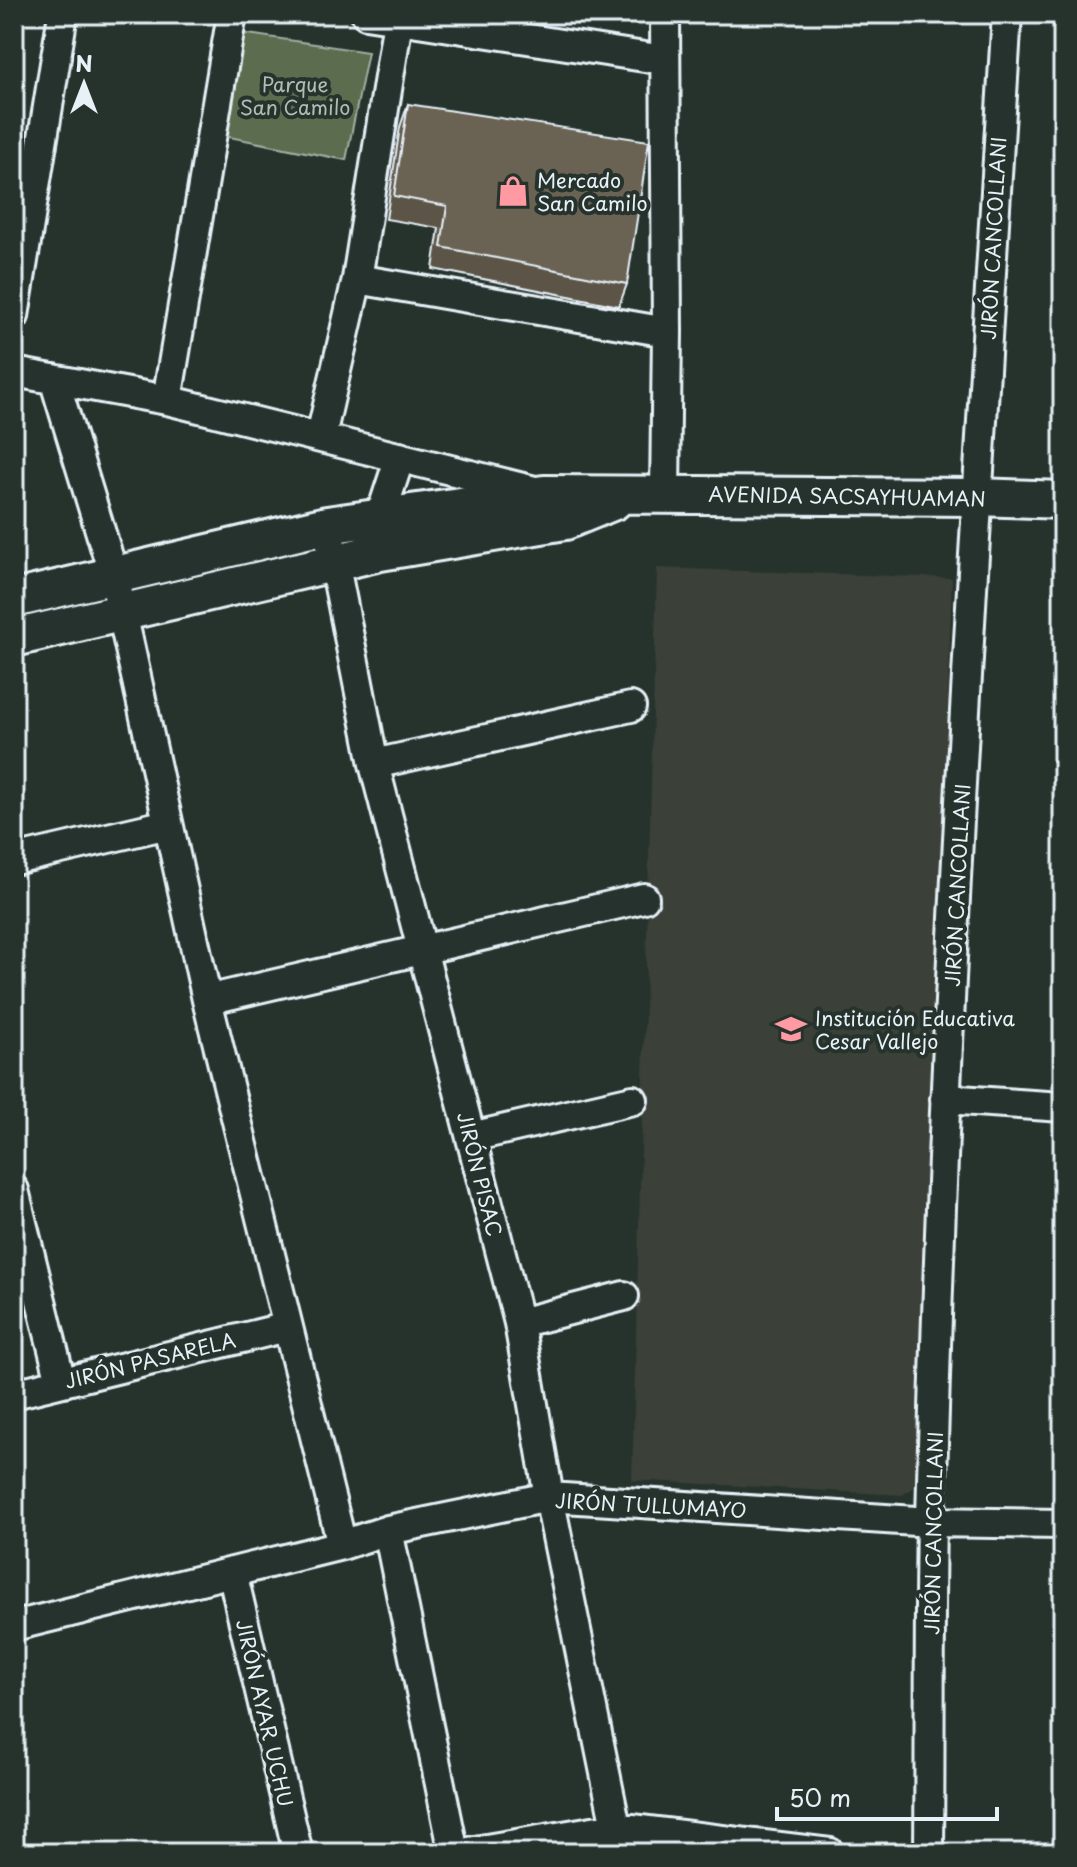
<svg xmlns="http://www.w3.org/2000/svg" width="1077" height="1867" viewBox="0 0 1077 1867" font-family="'Playpen Sans',sans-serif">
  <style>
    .built { fill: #3a4138 }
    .green { fill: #5c6d4f; stroke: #a2afa4; stroke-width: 2 }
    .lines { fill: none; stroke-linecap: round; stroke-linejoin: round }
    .minor-casing { stroke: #e8f1f8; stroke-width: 34 }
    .tertiary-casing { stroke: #e8f1f8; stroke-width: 42 }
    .minor { stroke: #26332d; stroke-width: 28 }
    .tertiary { stroke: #26332d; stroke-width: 36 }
    .wall { fill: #5b5447; stroke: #e8f1f8; stroke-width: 2 }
    .building { fill: #6a6253; stroke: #e8f1f8; stroke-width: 2 }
    .labels { text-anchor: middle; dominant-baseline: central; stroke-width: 8; stroke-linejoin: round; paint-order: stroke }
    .park-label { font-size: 20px; fill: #b0bcb4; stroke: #26332d }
    .poi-label { font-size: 20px; fill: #e8f1f8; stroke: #26332d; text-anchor: start }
    .street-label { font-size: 20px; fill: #e8f1f8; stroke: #26332d }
  </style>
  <rect width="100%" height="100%" fill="#26332d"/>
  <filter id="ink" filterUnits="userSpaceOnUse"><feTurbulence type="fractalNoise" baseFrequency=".0125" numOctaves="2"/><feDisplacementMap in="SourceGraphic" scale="16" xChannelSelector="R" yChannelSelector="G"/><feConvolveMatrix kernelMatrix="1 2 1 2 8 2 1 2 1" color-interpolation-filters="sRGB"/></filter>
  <g filter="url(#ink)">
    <path class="built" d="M 657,568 L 952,578 L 921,1483 L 902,1495 L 632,1480 Z"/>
    <path class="green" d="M 241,33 L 368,52 L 346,160 L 219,135 Z"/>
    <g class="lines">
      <defs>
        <path id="minor" d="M 366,14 L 664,60
          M 357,279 L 667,332
          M 14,316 L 63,14
          M 14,372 L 167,400 L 535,491
          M 54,379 L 114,576 L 207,1000 L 342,1545
          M 167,400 L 232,14
          M 321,436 L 357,279 L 399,14
          M 665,494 L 667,332 L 665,14
          M 327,525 L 374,764 L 519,1323 L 549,1497 L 616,1827
          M 380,535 L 380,518 L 400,457
          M 374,764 L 631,707
          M 14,860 L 168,824
          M 207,1000 L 644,898
          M 945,1099 L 1063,1107
          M 471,1137 L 633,1100
          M 14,1190 L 61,1382
          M 519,1323 L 624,1296
          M 14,1394 L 287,1327
          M 388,1530 L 454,1853
          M 232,1572 L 298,1853
          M 14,1626 L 342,1545 L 388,1530 L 549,1497 L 931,1522 L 1063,1524
          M 463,1853 L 616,1827 L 830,1853
          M 929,1853 C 930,1742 929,1631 931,1520 C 943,1018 976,516 1007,14"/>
        <path id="tertiary" d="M 14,599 L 327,525 L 544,494 L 977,497 L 1063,500
          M 14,638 L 380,552 L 565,521 L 614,501"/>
      </defs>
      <use href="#minor" class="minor-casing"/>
      <use href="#tertiary" class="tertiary-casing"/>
      <use href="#minor" class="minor"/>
      <use href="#tertiary" class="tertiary"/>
    </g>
    <path class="wall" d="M 408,104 L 627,284 L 619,306 L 433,269 L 439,228 L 386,219 L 400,127 Z"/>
    <path class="building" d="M 408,104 L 649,141 L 627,284 L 441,247 L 447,206 L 394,196 Z"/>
  </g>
  <defs>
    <symbol id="shop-bare" viewBox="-9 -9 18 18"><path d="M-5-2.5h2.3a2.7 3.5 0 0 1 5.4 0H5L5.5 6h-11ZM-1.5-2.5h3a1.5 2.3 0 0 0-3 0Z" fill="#ff9aa2" stroke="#26332d" stroke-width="2.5" paint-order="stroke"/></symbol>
    <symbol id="school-bare" viewBox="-9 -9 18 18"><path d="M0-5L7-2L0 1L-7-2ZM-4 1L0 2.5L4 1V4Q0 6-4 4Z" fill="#ff9aa2" stroke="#26332d" stroke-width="2.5" paint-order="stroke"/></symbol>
  </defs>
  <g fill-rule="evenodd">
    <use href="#shop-bare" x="491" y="169" width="44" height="44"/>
    <use href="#school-bare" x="769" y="1007" width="44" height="44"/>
  </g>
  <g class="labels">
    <g class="park-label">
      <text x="295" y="84">Parque<tspan x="295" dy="23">San Camilo</tspan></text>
    </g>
    <g class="poi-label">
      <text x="537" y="180">Mercado<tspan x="537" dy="23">San Camilo</tspan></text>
      <text x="815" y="1018">Institución Educativa<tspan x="815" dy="23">Cesar Vallejo</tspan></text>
    </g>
    <g class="street-label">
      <text transform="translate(993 238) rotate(-87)">JIRÓN CANCOLLANI</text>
      <text transform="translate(847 496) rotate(1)">AVENIDA SACSAYHUAMAN</text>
      <text transform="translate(957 885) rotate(-87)">JIRÓN CANCOLLANI</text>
      <text transform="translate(480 1174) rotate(76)">JIRÓN PISAC</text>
      <text transform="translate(150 1360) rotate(-14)">JIRÓN PASARELA</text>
      <text transform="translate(651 1505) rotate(3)">JIRÓN TULLUMAYO</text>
      <text transform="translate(933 1533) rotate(-89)">JIRÓN CANCOLLANI</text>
      <text transform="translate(265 1713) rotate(77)">JIRÓN AYAR UCHU</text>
    </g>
  </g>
  <rect width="1077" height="1867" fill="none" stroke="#26332d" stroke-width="48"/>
  <rect x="24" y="24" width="1029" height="1819" fill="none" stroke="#e8f1f8" stroke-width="3" filter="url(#ink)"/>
  <g transform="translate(84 84)" stroke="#26332d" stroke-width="6" paint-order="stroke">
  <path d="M0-6L14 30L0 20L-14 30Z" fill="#e8f1f8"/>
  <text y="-12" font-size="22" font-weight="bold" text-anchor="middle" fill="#e8f1f8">N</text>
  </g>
  <path d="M777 1807v12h220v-12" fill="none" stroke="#e8f1f8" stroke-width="4"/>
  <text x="789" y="1807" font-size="24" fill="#e8f1f8" stroke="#26332d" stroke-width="6" paint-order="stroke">50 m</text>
</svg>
